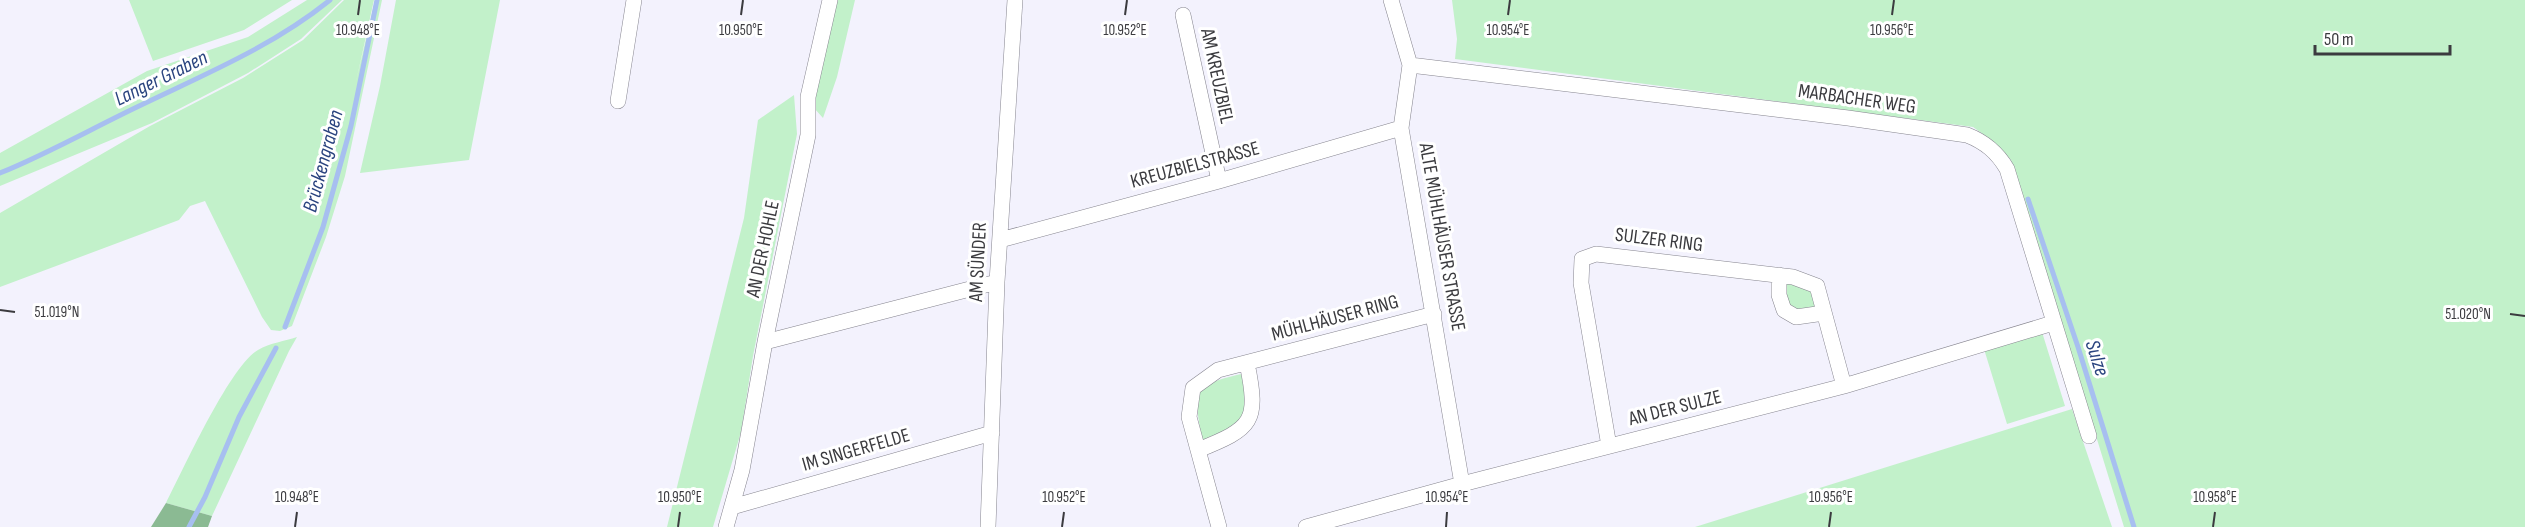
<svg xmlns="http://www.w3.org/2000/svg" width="2525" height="527" viewBox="0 0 2525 527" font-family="'Sofia Sans Condensed',sans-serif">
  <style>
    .green { fill: #c2f1ca }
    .forest { fill: #8bba93 }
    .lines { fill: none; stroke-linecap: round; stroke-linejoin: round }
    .stream { stroke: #a7bff0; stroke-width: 5 }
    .minor-casing { stroke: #86858f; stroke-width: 16 }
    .minor { stroke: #fff; stroke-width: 15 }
    .ticks { fill: none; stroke: #3b3b3f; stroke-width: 2 }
    .labels { text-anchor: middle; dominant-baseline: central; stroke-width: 6; stroke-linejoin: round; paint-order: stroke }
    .street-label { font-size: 20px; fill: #3b3b3f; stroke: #fff }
    .water-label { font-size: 21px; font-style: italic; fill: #2a447f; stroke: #fff }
    .ticks-label { font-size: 15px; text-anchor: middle; fill: #3b3b3f; stroke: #fff; stroke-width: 6; stroke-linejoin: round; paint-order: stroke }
  </style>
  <rect width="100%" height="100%" fill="#f3f2fd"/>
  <path class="green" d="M 129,0 L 292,0 L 244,30 L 153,61 Z
    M 307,0 L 342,0 L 301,39 L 248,73 L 152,123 L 0,186 L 0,153 L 147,71 L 248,37 Z
    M 344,0 L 374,0 L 356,82 L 375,0 L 382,0 L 345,176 L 326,237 L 292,326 L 280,331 L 271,330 L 262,317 L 205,201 L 190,206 L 179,220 L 0,287 L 0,213 L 150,126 L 243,78 L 303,40 Z
    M 396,0 L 500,0 L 469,160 L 360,173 L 380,86 Z
    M 833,0 L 855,0 L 837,77 L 823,118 L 814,108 L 814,88 Z
    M 1452,0 L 2525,0 L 2525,527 L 2124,527 L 2011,160 L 1994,142 L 1973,127 L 1455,59 L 1457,39 Z
    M 794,95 L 797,134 L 753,356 L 741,432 L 713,527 L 667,527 L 744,218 L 758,120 Z
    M 1779,275 L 1817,286 L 1824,313 L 1784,310 Z
    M 2042,332 L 2065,406 L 2007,424 L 1984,349 Z
    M 297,337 L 289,351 L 212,516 L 166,503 C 183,470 230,366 258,350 C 270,343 285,341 297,337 Z
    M 1241,374 C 1244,383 1251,397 1248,407 C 1243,426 1219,435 1202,440 C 1194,392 1190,386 1241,374 Z
    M 2072,409 L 2112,527 L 1695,527 Z"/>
  <path class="forest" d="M 166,503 L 212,516 L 208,527 L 151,527 Z"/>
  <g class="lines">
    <path class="stream" d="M 0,173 C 47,154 91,129 137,107 C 203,75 272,47 330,0
      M 2028,199 L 2078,347 L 2134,527
      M 285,327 L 323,227 L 351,126 L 377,0
      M 189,527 L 205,497 L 239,417 L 276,348"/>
    <defs>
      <path id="minor" d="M 1391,0 L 1410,65 L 1401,128 L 1462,484
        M 1183,15 L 1219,181
        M 1410,65 L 1848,118 L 1967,135 C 1985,142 1997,152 2007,169 L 2089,436
        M 618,101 L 634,0
        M 1000,240 L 1219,181 L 1401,128
        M 1779,275 L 1779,295 L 1784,310 L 1796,317 L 1824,313
        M 765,342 L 997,282
        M 1609,446 L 1581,283 L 1582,259 L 1596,254 L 1793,277 L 1817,286 L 1844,386
        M 1198,450 C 1253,428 1259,422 1247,363
        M 732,507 L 992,433
        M 726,527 L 742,470 L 765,342 L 808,135 L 808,97 L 830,0
        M 988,527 L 997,282 L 1015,0
        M 1219,527 L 1189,417 L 1193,388 L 1218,370 L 1434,314
        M 1306,527 L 1462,484 L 1844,386 L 2053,323"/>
    </defs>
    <use href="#minor" class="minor-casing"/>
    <use href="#minor" class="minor"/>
  </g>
  <path class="ticks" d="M 358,15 L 360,0M 741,15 L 743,0M 1125,15 L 1127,0M 1508,15 L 1510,0M 1892,15 L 1894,0M 0,310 L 15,312M 2510,314 L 2525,316M 295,527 L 297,512M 678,527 L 680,512M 1062,527 L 1064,512M 1446,527 L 1447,512M 1829,527 L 1831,512M 2213,527 L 2215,512"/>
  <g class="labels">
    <g class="street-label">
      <text transform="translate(1217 76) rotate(78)">AM KREUZBIEL</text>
      <text transform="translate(1857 99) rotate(8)">MARBACHER WEG</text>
      <text transform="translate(1195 165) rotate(-15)">KREUZBIELSTRASSE</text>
      <text transform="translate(1442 237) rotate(80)">ALTE MÜHLHÄUSER STRASSE</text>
      <text transform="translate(1659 240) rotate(7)">SULZER RING</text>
      <text transform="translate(763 249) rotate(-78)">AN DER HOHLE</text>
      <text transform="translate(978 262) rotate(-87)">AM SÜNDER</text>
      <text transform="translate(1335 318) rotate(-15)">MÜHLHÄUSER RING</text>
      <text transform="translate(1675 408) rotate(-14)">AN DER SULZE</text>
      <text transform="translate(856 450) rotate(-16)">IM SINGERFELDE</text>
    </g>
    <g class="water-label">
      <text transform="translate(161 78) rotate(-26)">Langer Graben</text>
      <text transform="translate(323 161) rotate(-75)">Brückengraben</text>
      <text transform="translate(2097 358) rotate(72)">Sulze</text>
    </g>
  </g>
  <g class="ticks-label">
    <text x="358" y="35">10.948°E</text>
    <text x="741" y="35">10.950°E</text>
    <text x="1125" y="35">10.952°E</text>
    <text x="1508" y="35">10.954°E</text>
    <text x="1892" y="35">10.956°E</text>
    <text x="57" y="317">51.019°N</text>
    <text x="2468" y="319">51.020°N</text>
    <text x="297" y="502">10.948°E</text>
    <text x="680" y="502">10.950°E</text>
    <text x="1064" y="502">10.952°E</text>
    <text x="1447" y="502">10.954°E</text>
    <text x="1831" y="502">10.956°E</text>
    <text x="2215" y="502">10.958°E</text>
  </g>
  <path d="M2315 45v9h135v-9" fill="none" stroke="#3b3b3f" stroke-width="3"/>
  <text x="2324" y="45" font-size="18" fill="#3b3b3f" stroke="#ffffff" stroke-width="4.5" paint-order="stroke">50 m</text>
</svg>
